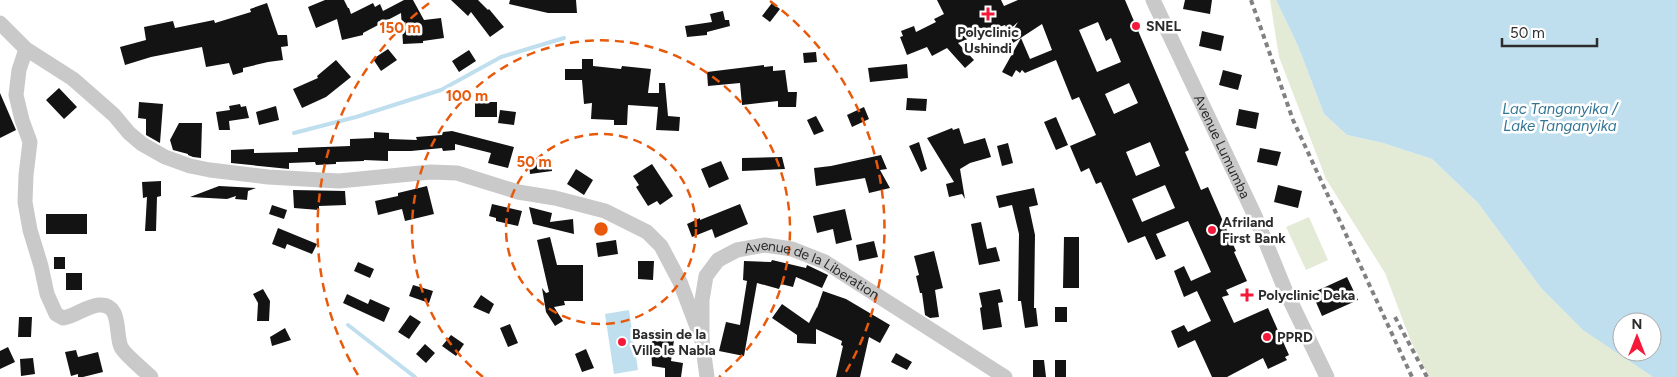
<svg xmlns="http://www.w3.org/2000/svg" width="1677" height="377" viewBox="0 0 1677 377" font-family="Figtree,sans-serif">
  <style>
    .green { fill: #e3ebd7 }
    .water { fill: #c0dfee; fill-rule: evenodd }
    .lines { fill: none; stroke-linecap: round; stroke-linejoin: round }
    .stream { stroke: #c0dfee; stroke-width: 4 }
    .building { fill: #131313; fill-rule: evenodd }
    .minor { stroke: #c9c9c9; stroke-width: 15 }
    .rail { stroke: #818181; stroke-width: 4; stroke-dasharray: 5 4; stroke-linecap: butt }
    .ring { fill: none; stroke: #e8590c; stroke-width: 2.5; stroke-dasharray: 9 6 }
    .poi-dot { fill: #f61a3a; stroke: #fff; stroke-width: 2 }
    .labels { text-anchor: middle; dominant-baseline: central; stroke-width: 5; stroke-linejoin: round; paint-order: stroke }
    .poi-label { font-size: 14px; font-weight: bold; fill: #2c2c2c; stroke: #fff; text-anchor: start }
    .street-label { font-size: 14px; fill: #2c2c2c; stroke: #fff }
    .water-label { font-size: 15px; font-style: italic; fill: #337594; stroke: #fff }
    .centre { fill: #e8590c; stroke: #fff; stroke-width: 2.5 }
    .ring-label { font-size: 15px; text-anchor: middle; font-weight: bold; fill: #e8590c; stroke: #fff; stroke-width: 5; stroke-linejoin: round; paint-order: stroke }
  </style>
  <rect width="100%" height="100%" fill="#fff"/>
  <path class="green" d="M 1270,0 L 1276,0 L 1298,46 L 1324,114 L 1347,135 L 1383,143 L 1432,159 L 1478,203 L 1541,288 L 1583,329 L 1653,377 L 1429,377 L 1410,339 L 1385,273 L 1326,179 L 1279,57 Z
    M 1309,217 L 1328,260 L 1306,270 L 1286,227 Z"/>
  <path class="water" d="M 1276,0 L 1677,0 L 1677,377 L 1653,377 L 1583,330 L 1541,288 L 1478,203 L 1432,159 L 1383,143 L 1347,135 L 1324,114 L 1298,46 ZM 1622,322 L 1652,322 L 1652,352 L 1622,352 Z
    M 629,310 L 638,370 L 614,374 L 605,314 Z"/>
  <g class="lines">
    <path class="stream" d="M 294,133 L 356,117 L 441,90 L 501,57 L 564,38
      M 348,325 L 415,377"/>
  </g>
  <path class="building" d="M 325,0 L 344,0 L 348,8 L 349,8 L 351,14 L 373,3 L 375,7 L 380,4 L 383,11 L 404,0 L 413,0 L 424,20 L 441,18 L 444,38 L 423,41 L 423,43 L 403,44 L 401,13 L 363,33 L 363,35 L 342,40 L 337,19 L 316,28 L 308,7 Z
    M 451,0 L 478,0 L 488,10 L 489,9 L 504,27 L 490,37 L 471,12 L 468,16 Z
    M 510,0 L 576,0 L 577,13 L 548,13 L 509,4 Z
    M 937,0 L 1001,0 L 1004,6 L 1018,0 L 1125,0 L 1189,150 L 1185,152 L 1201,190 L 1208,187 L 1236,251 L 1234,252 L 1247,281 L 1226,290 L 1229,295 L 1222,297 L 1234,323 L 1268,308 L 1289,355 L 1285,357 L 1287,360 L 1268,369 L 1263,358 L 1227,377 L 1212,377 L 1195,340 L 1178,348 L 1171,331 L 1184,325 L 1188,332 L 1211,321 L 1197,291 L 1184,297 L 1174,271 L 1184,266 L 1191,281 L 1211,272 L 1188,221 L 1156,234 L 1166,256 L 1156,260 L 1145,236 L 1128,243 L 1101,182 L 1096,184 L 1089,168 L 1081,172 L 1070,146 L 1096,135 L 1079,97 L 1072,100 L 1056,60 L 1025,73 L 1022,70 L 1020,73 L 1016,70 L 1012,77 L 1002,72 L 1021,38 L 1030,59 L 1052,50 L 1042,24 L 1013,43 L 1010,35 L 1018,22 L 1008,31 L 1005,25 L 996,28 L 996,27 L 958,43 L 974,60 L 965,68 L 947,48 L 932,56 L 927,47 L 907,55 L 900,37 L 903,36 L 901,31 L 914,26 L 916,32 L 936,22 L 934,19 L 944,14 ZM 1098,22 L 1106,41 L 1111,38 L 1121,62 L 1097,72 L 1079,30 ZM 1129,83 L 1138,103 L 1114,114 L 1105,94 ZM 1150,142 L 1160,166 L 1136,176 L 1126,152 ZM 1165,185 L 1175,208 L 1142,222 L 1132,199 Z
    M 1185,0 L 1212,0 L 1210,14 L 1183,9 Z
    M 267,3 L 278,35 L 287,35 L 288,46 L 281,47 L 283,60 L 268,62 L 243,68 L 243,72 L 233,75 L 229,63 L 206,67 L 202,47 L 151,57 L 125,65 L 120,47 L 146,40 L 144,27 L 173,21 L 175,28 L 214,20 L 215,23 L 251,12 L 250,9 Z
    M 772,3 L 780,9 L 770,22 L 762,16 Z
    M 723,11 L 725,20 L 729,20 L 730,26 L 707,32 L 707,35 L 687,37 L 685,26 L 712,22 L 710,14 Z
    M 1202,31 L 1224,36 L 1221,51 L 1199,46 Z
    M 388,49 L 397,60 L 381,71 L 373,59 Z
    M 469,50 L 476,61 L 459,72 L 452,61 Z
    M 816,52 L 817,62 L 804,63 L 803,53 Z
    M 582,59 L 593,59 L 593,66 L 621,69 L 622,66 L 651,69 L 648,93 L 659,93 L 659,83 L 665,83 L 668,116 L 680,117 L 679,131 L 656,130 L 658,107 L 628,105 L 627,125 L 614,125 L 614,120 L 591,119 L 592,103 L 584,104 L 582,80 L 565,80 L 565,69 L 582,69 Z
    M 336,60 L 351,77 L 326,97 L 302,108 L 293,89 L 318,78 L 317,76 Z
    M 907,64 L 908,78 L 870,82 L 868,68 Z
    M 764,65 L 764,67 L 773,66 L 773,71 L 785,70 L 788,92 L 797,92 L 796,107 L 778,107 L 778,101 L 742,105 L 740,83 L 708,86 L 707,72 Z
    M 1223,70 L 1242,75 L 1238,90 L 1219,85 Z
    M 59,88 L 77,107 L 64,119 L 46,100 Z
    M 0,93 L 16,130 L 0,138 Z
    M 907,98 L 927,99 L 926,111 L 906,110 Z
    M 139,102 L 163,104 L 160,143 L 146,135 L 146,119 L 138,118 Z
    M 475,102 L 497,102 L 497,117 L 475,117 Z
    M 240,104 L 241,107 L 246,106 L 249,118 L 229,121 L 230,130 L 219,130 L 216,112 L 230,110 L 229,106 Z
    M 276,106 L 279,120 L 259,125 L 256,112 Z
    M 864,107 L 869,119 L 852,127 L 847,115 Z
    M 1239,109 L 1259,113 L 1256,129 L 1236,125 Z
    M 500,110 L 516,112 L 514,125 L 498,123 Z
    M 816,116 L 824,131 L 814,135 L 807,120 Z
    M 1056,117 L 1068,145 L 1056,150 L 1044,122 Z
    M 179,123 L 202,123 L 201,158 L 193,157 L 188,155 L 188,154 L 173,150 L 170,140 Z
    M 952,128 L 953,130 L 959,128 L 964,144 L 985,138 L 991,157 L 970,163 L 960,169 L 965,199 L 962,194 L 949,197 L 946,184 L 954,182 L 927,138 Z
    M 452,131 L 514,147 L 508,168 L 488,163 L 491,153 L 455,144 L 455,150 L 443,151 L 442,148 L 411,151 L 388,151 L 388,161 L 364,160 L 364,161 L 336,162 L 336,164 L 316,165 L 315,162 L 289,163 L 289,169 L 231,163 L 231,150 L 254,149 L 254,153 L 298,152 L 298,148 L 350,146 L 350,139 L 374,138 L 374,132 L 389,133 L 389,139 L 417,140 L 416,137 L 442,135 L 443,132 Z
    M 919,142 L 927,169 L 921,172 L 909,146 Z
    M 1008,143 L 1013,163 L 1002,166 L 997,146 Z
    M 1260,148 L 1281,152 L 1277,166 L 1257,162 Z
    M 881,155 L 887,169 L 880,170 L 890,188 L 869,193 L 865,178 L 816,186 L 814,168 L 831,166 Z
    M 782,157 L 785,169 L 742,171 L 742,158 Z
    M 551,160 L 552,171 L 530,174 L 529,163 Z
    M 721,161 L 729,179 L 709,188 L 701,169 Z
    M 652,164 L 673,196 L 660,205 L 657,201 L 648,206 L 636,187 L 639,185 L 633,176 Z
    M 576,169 L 593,180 L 584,195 L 567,184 Z
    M 161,181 L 161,196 L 157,197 L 156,231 L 145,231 L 147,197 L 143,198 L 142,182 Z
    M 1278,185 L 1302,191 L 1298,208 L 1274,202 Z
    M 219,186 L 256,188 L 248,191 L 247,200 L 235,199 L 236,196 L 227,199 L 190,197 Z
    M 427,186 L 434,214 L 405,221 L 402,209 L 378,215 L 375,201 L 398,196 L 398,193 Z
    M 1034,188 L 1038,205 L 1029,207 L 1035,235 L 1034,308 L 1036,308 L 1038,326 L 1025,328 L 1021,301 L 1018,301 L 1019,234 L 1012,205 L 999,208 L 996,196 Z
    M 293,190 L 345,191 L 346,205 L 319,206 L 319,210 L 294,208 Z
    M 492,204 L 522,211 L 518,226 L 496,221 L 496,218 L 489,216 Z
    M 740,204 L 748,224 L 715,238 L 712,229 L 692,237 L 687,224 L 700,218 L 700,220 Z
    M 272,205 L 287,210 L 284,219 L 269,214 Z
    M 529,207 L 552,213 L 550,222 L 573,219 L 574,234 L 533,224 Z
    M 845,209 L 852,240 L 836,244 L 833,229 L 817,233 L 813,216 Z
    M 46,214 L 87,214 L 87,234 L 46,234 Z
    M 981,222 L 987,249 L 996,247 L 1000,261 L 979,265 L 971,224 Z
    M 278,228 L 317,244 L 312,254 L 287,244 L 285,249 L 272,244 Z
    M 550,237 L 557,265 L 583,265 L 583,301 L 564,301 L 565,305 L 554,307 L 563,321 L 555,326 L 546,312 L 542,288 L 546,293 L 549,292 L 537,240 Z
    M 1064,237 L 1079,237 L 1079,288 L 1063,288 Z
    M 616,240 L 618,254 L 598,257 L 596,243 Z
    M 874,241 L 878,257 L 859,261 L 856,245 Z
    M 934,251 L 943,288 L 935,290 L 939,317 L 930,318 L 925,315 L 922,293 L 920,293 L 916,276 L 919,275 L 914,256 Z
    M 54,257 L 65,257 L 65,269 L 54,269 Z
    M 772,260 L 806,268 L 807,265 L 828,275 L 822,288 L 796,277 L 793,287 L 781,284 L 779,289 L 757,283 L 744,356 L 719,351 L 726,322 L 740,325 L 747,281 L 743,280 L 744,261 L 771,262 Z
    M 638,261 L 654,261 L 653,280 L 638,279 Z
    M 358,262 L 374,269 L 370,278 L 354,271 Z
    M 66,273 L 82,273 L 82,290 L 66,290 Z
    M 1347,277 L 1358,300 L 1322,316 L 1312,293 Z
    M 413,285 L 433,291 L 429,303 L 409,296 Z
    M 263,289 L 270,301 L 269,321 L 257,321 L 258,303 L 253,294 Z
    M 1000,289 L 1003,302 L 998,303 L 1002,327 L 983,330 L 980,308 L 982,307 L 979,293 Z
    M 823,291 L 846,299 L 890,325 L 880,343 L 869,337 L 860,377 L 836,377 L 843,346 L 841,345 L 842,341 L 816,329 L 816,344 L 797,343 L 797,335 L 772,318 L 782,304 L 809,323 L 817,307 L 817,308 Z
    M 347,294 L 368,304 L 370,299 L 390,308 L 384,322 L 343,303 Z
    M 481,295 L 494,304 L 489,314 L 473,307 Z
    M 1055,307 L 1067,307 L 1067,322 L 1055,322 Z
    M 410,315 L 421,322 L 409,339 L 398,332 Z
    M 19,317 L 32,317 L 31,337 L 18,337 Z
    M 510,324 L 518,343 L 508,347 L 500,328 Z
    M 285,328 L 291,340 L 272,346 L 270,337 Z
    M 654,330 L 675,333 L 671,361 L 683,363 L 681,377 L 665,377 L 665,368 L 652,366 L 651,347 Z
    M 451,335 L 464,344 L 456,356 L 442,346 Z
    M 425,344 L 435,353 L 426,363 L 416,354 Z
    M 8,347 L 15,362 L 0,369 L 0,351 Z
    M 586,349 L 594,368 L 582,372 L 575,354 Z
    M 76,350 L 78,357 L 98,352 L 103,372 L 83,377 L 78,377 L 78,374 L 71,376 L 65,352 Z
    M 896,353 L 912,362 L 907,370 L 891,362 Z
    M 33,358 L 35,374 L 21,376 L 20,359 Z
    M 1033,360 L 1044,360 L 1046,377 L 1033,377 Z
    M 1055,360 L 1066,360 L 1066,377 L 1055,377 Z"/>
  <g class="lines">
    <g class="minor">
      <path id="s1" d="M 1153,0 L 1255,216 L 1286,292 L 1327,377"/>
      <path d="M 0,23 L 26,49 L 73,79 L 114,115 L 129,133 L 142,144 L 165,157 L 190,166 L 210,170 L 268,177 L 339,181 L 431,172 L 457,173 L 518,192 L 555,198 L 605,211 L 647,232 L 661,246 L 680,282 L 702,340"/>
      <path d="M 26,49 L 19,70 L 16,95 L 22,120 L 30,142 L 26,175 L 25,202 L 30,230 L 41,266 L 47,294 L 56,314 L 63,318 C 76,316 86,306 99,305 C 122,303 115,334 121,347 C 124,354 145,371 151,377"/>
      <path id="s2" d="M 707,377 L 702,340 L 702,300 L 706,276 L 718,260 L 737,250 L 765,245 L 792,249 L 825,262 L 1005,377"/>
    </g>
    <path class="rail" d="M 1251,0 L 1293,120 L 1412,377
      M 1395,317 L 1427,377"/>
  </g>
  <g class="ring">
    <circle cx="601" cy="229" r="95"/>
    <path d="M483 377A189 189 0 1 1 719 377"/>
    <path d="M358 375A284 284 0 0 1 432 1M770 1A284 284 0 0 1 844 375"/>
  </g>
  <g class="poi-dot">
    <path d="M985.5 6.5h5v5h5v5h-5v5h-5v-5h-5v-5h5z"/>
    <circle cx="1136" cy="26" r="5"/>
    <circle cx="1212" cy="230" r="5"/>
    <path d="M1244.5 287.5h5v5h5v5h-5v5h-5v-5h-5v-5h5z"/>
    <circle cx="1267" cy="337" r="5"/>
    <circle cx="622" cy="342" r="5"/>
  </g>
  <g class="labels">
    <g class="poi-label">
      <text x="1146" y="26">SNEL</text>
      <text x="988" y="32" text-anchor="middle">Polyclinic<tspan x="988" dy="16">Ushindi</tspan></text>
      <text x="1222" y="222">Afriland<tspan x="1222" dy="16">First Bank</tspan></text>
      <text x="1258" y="295">Polyclinic Deka</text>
      <text x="632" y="334">Bassin de la<tspan x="632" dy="16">Ville le Nabla</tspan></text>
      <text x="1277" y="337">PPRD</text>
    </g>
    <g class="street-label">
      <text stroke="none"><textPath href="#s1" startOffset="162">Avenue Lumumba</textPath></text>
      <text stroke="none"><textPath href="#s2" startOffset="224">Avenue de la Liberation</textPath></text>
    </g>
    <g class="water-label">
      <text x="1560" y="109">Lac Tanganyika /<tspan x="1560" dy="17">Lake Tanganyika</tspan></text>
    </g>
  </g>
  <circle cx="601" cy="229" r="8" class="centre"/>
  <g class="ring-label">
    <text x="400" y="33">150 m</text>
    <text x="467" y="101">100 m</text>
    <text x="534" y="167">50 m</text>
  </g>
  <g transform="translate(1637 337)"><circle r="24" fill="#ffffff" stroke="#ababab"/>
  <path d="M0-4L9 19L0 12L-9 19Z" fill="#f61a3a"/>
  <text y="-8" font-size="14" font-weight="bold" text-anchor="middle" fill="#2c2c2c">N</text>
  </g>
  <path d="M1502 38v8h95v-8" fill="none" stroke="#2c2c2c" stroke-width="2.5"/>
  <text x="1510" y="38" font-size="15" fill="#2c2c2c" stroke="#ffffff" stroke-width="4" paint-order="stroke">50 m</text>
</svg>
